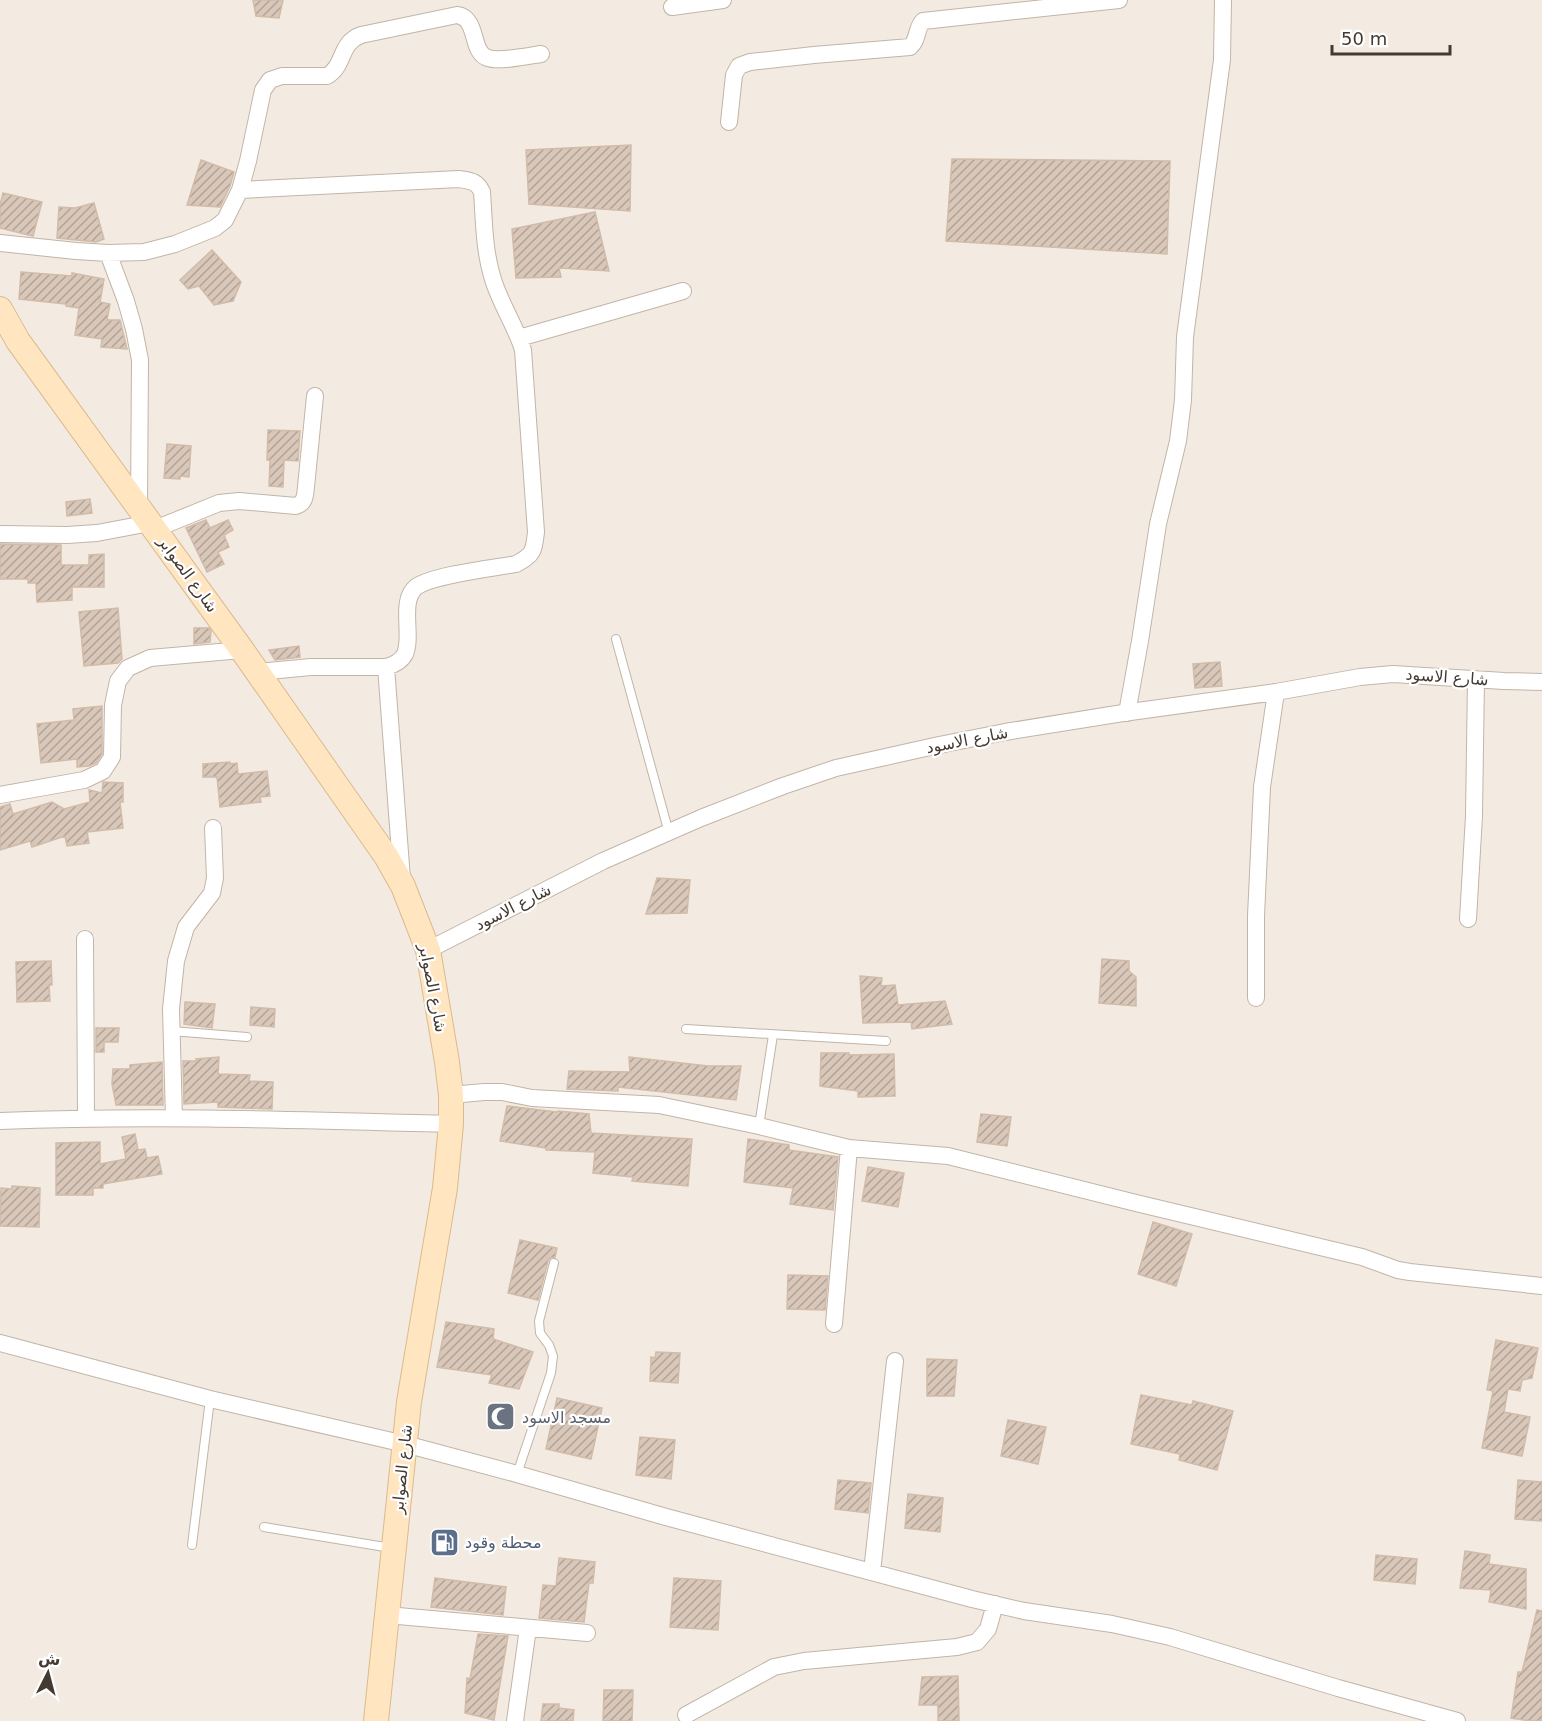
<svg xmlns="http://www.w3.org/2000/svg" width="1542" height="1721" viewBox="0 0 1542 1721" font-family="'DejaVu Sans',Cairo,sans-serif">
  <style>
    .building { fill: url(#building-hatch); stroke: #d1bba9; stroke-width: 1.5 }
    .lines { fill: none; stroke-linecap: round; stroke-linejoin: round }
    .lane-casing { stroke: #c2b4a7; stroke-width: 10 }
    .street-casing { stroke: #c2b4a7; stroke-width: 18 }
    .secondary-casing { stroke: #dbba8e; stroke-width: 26 }
    .lane { stroke: #fff; stroke-width: 8 }
    .street { stroke: #fff; stroke-width: 16 }
    .secondary { stroke: #ffe5c0; stroke-width: 24 }
    .labels { text-anchor: middle; dominant-baseline: central; stroke-width: 4.5; stroke-linejoin: round; paint-order: stroke }
    .street-label { font-size: 16px; fill: #453a32; stroke: #fff }
    .worship-label { font-size: 16px; fill: #5b616d; stroke: #fff; text-anchor: start }
    .service-label { font-size: 16px; fill: #4e5e75; stroke: #fff; text-anchor: start }
  </style>
  <defs>
    <pattern id="building-hatch" width="6" height="6" patternUnits="userSpaceOnUse" patternTransform="scale(1.5)"><rect width="6" height="6" fill="#d9c7b9"/><path d="M-1 1l2-2M0 6l6-6M5 7l2-2" fill="none" stroke="#b2a397"/></pattern>
  </defs>
  <rect width="100%" height="100%" fill="#f3ebe2"/>
  <path class="building" d="M 253,0 L 283,0 L 279,18 L 256,16 Z
    M 631,145 L 630,211 L 529,204 L 526,150 Z
    M 952,159 L 1170,161 L 1167,254 L 946,241 Z
    M 201,160 L 234,172 L 230,186 L 220,207 L 187,205 Z
    M 3,193 L 42,202 L 33,236 L 0,228 L 0,205 Z
    M 94,203 L 104,239 L 96,242 L 57,238 L 59,207 L 75,208 Z
    M 595,212 L 609,271 L 559,268 L 561,277 L 516,278 L 512,229 Z
    M 212,250 L 241,282 L 233,301 L 214,305 L 199,286 L 188,289 L 180,280 Z
    M 21,272 L 72,276 L 72,273 L 104,279 L 100,302 L 110,304 L 107,320 L 120,320 L 127,349 L 101,347 L 102,339 L 75,335 L 79,308 L 66,306 L 66,304 L 19,299 Z
    M 268,430 L 300,431 L 298,461 L 284,460 L 283,487 L 269,486 L 270,460 L 267,460 Z
    M 167,444 L 191,446 L 189,477 L 180,476 L 180,479 L 164,478 Z
    M 90,499 L 92,513 L 67,516 L 66,502 Z
    M 206,520 L 210,528 L 228,520 L 233,530 L 224,535 L 229,547 L 218,552 L 224,564 L 207,572 L 186,528 Z
    M 0,544 L 61,545 L 61,565 L 89,565 L 89,555 L 104,554 L 104,587 L 72,587 L 72,600 L 37,602 L 36,583 L 28,583 L 28,579 L 0,579 Z
    M 118,608 L 122,659 L 118,663 L 84,666 L 79,612 Z
    M 194,628 L 209,628 L 211,631 L 210,642 L 194,644 Z
    M 299,646 L 300,657 L 275,660 L 269,650 Z
    M 1220,662 L 1222,686 L 1195,688 L 1193,664 Z
    M 102,706 L 102,754 L 96,763 L 89,766 L 77,767 L 77,759 L 41,763 L 37,724 L 74,720 L 73,709 Z
    M 230,762 L 230,764 L 237,763 L 238,774 L 267,771 L 270,796 L 260,797 L 261,802 L 220,807 L 217,777 L 203,777 L 203,764 Z
    M 103,782 L 123,783 L 123,802 L 120,802 L 123,828 L 87,832 L 89,843 L 67,846 L 65,836 L 32,847 L 30,841 L 0,850 L 0,807 L 10,804 L 13,814 L 52,802 L 64,809 L 90,802 L 89,790 L 102,793 Z
    M 657,878 L 690,880 L 687,913 L 646,914 Z
    M 1102,959 L 1129,961 L 1129,971 L 1136,977 L 1136,1006 L 1099,1003 Z
    M 51,961 L 52,985 L 49,985 L 50,1001 L 17,1002 L 16,962 Z
    M 860,976 L 882,978 L 881,986 L 895,985 L 898,1005 L 945,1001 L 952,1024 L 912,1029 L 911,1022 L 863,1023 Z
    M 185,1002 L 215,1004 L 212,1028 L 184,1024 Z
    M 251,1007 L 275,1009 L 274,1027 L 250,1025 Z
    M 96,1028 L 119,1028 L 118,1042 L 104,1042 L 104,1052 L 96,1052 Z
    M 821,1053 L 849,1053 L 849,1055 L 894,1054 L 895,1096 L 858,1097 L 858,1091 L 820,1086 Z
    M 219,1057 L 218,1074 L 250,1075 L 249,1081 L 273,1082 L 272,1109 L 218,1107 L 218,1102 L 184,1104 L 183,1061 L 196,1061 L 196,1059 Z
    M 629,1057 L 708,1066 L 741,1066 L 736,1100 L 618,1087 L 618,1091 L 567,1089 L 569,1071 L 630,1072 Z
    M 162,1062 L 163,1105 L 116,1105 L 112,1084 L 113,1069 L 130,1069 L 130,1065 Z
    M 507,1106 L 557,1112 L 558,1111 L 589,1114 L 591,1133 L 692,1139 L 688,1186 L 632,1181 L 633,1177 L 593,1173 L 595,1152 L 546,1150 L 546,1148 L 500,1141 Z
    M 981,1114 L 1011,1117 L 1007,1146 L 977,1142 Z
    M 135,1134 L 138,1150 L 145,1149 L 147,1158 L 158,1156 L 162,1174 L 103,1184 L 103,1188 L 93,1188 L 93,1195 L 56,1195 L 56,1143 L 100,1142 L 100,1164 L 126,1159 L 122,1137 Z
    M 748,1139 L 789,1145 L 789,1150 L 838,1157 L 833,1210 L 790,1204 L 793,1188 L 744,1182 Z
    M 868,1167 L 904,1173 L 898,1207 L 862,1201 Z
    M 12,1186 L 40,1188 L 39,1227 L 0,1226 L 1,1188 L 12,1189 Z
    M 1153,1222 L 1192,1234 L 1176,1286 L 1138,1274 Z
    M 520,1240 L 557,1248 L 555,1257 L 550,1258 L 548,1261 L 538,1300 L 508,1293 Z
    M 788,1275 L 828,1276 L 825,1310 L 787,1309 Z
    M 446,1322 L 494,1329 L 493,1339 L 533,1352 L 519,1389 L 489,1383 L 492,1375 L 437,1367 Z
    M 1496,1340 L 1538,1348 L 1532,1378 L 1522,1380 L 1520,1391 L 1508,1389 L 1504,1412 L 1530,1417 L 1522,1456 L 1482,1448 L 1493,1391 L 1487,1390 Z
    M 656,1352 L 680,1353 L 678,1383 L 650,1381 L 651,1357 L 655,1358 Z
    M 927,1359 L 957,1360 L 954,1396 L 927,1396 Z
    M 1141,1395 L 1192,1405 L 1193,1401 L 1233,1411 L 1217,1470 L 1179,1460 L 1180,1454 L 1131,1444 Z
    M 557,1398 L 602,1408 L 591,1459 L 546,1449 Z
    M 1008,1420 L 1046,1427 L 1038,1464 L 1001,1456 Z
    M 640,1437 L 675,1440 L 671,1479 L 636,1475 Z
    M 838,1480 L 871,1483 L 868,1513 L 835,1509 Z
    M 1518,1480 L 1542,1482 L 1542,1521 L 1515,1519 Z
    M 908,1494 L 943,1498 L 940,1532 L 905,1528 Z
    M 1465,1551 L 1490,1555 L 1489,1564 L 1526,1569 L 1526,1609 L 1489,1602 L 1491,1590 L 1460,1588 Z
    M 1376,1555 L 1417,1559 L 1415,1584 L 1374,1580 Z
    M 559,1558 L 595,1562 L 593,1583 L 589,1583 L 584,1622 L 539,1618 L 543,1585 L 556,1586 Z
    M 435,1578 L 506,1587 L 503,1615 L 431,1607 Z
    M 674,1578 L 721,1581 L 718,1630 L 670,1627 Z
    M 1537,1610 L 1542,1611 L 1542,1721 L 1531,1721 L 1511,1718 L 1518,1672 L 1522,1672 Z
    M 478,1634 L 508,1636 L 494,1720 L 465,1713 L 467,1678 L 470,1679 Z
    M 958,1676 L 959,1721 L 938,1721 L 938,1705 L 919,1705 L 922,1677 Z
    M 604,1690 L 633,1690 L 632,1721 L 603,1721 Z
    M 543,1704 L 559,1704 L 559,1708 L 574,1710 L 573,1721 L 541,1721 Z"/>
  <g class="lines">
    <defs>
      <path id="lane" d="M 616,639 L 669,833
        M 686,1029 L 886,1041
        M 171,1031 L 247,1037
        M 759,1126 L 773,1035
        M 517,1474 L 551,1373 L 553,1356 L 549,1345 L 540,1333 L 539,1321 L 554,1263
        M 264,1527 L 391,1548
        M 192,1545 L 210,1399"/>
      <path id="street" d="M 672,7 L 723,0
        M 729,122 L 734,75 L 739,66 L 750,62 L 814,55 L 910,47 C 918,41 916,28 923,21 L 1119,0
        M 240,190 L 459,179 C 471,181 477,181 482,192 C 484,220 484,249 492,276 C 499,302 515,324 523,350 L 536,532 C 534,550 534,555 516,564 C 494,568 432,575 416,587 C 399,601 413,635 405,654 C 401,662 393,665 386,667 L 311,667 L 258,672
        M 0,243 L 76,251 L 108,253 L 144,252 L 175,244 L 215,228 L 225,220 L 240,190 L 248,161 L 263,90 L 270,80 L 282,76 L 327,76 C 345,66 339,43 361,35 L 457,15 C 479,18 470,53 488,58 C 499,62 528,56 541,54
        M 108,253 L 126,301 L 134,329 L 140,360 L 139,507
        M 519,338 L 683,291
        M 155,529 L 219,503 L 239,501 L 296,506 C 305,503 305,496 306,487 L 315,396
        M 0,534 L 67,535 L 97,533 L 150,523
        M 386,667 L 402,879
        M 1127,713 L 1140,641 L 1158,524 L 1178,441 L 1183,400 L 1185,337 L 1222,60 L 1223,0
        M 0,795 L 84,780 L 103,771 L 112,757 L 113,705 L 118,681 L 128,668 L 150,658 L 242,650
        M 1468,919 L 1474,816 L 1476,679
        M 85,939 L 86,1118
        M 428,950 L 603,861 L 701,818 L 783,786 L 836,768 L 939,745 L 1005,732 L 1123,713 L 1276,692 L 1360,677 L 1393,674 L 1504,681 L 1542,682
        M 1256,998 L 1256,916 L 1262,787 L 1276,692
        M 451,1095 L 484,1092 L 502,1092 L 532,1098 L 659,1105 L 759,1126 L 849,1148 L 948,1156 L 1136,1203 L 1362,1257 L 1398,1270 L 1410,1272 L 1542,1286
        M 174,1118 L 171,1009 L 176,961 L 186,927 L 212,893 L 215,878 L 213,828
        M 0,1121 C 151,1115 301,1120 451,1124
        M 834,1324 L 849,1148
        M 0,1343 L 210,1399 L 405,1444 L 517,1474 L 666,1517 L 972,1599 L 1024,1611 L 1112,1624 L 1170,1637 L 1338,1688 L 1457,1721
        M 872,1572 L 895,1361
        M 387,1615 L 587,1633
        M 686,1715 L 774,1667 L 804,1661 L 957,1647 L 977,1642 L 988,1629 L 995,1604
        M 515,1721 L 528,1628"/>
      <path id="secondary" d="M 0,309 L 18,341 L 242,650 L 386,856 L 403,886 L 428,950 L 447,1062 L 451,1095 L 451,1124 L 445,1188 L 409,1402 L 376,1721"/>
    </defs>
    <use href="#lane" class="lane-casing"/>
    <use href="#street" class="street-casing"/>
    <use href="#secondary" class="secondary-casing"/>
    <use href="#lane" class="lane"/>
    <use href="#street" class="street"/>
    <use href="#secondary" class="secondary"/>
  </g>
  <defs>
    <symbol id="mosque-square" viewBox="-11 -11 22 22"><rect x="-9" y="-9" width="18" height="18" rx="4" fill="#6b7280" stroke="#fff"/><path d="M3.5-4.9A6 6 0 1 0 3.5 4.9A5 5 0 1 1 3.5-4.9Z" fill="#fff"/></symbol>
    <symbol id="fuel-square" viewBox="-11 -11 22 22"><rect x="-9" y="-9" width="18" height="18" rx="4" fill="#5c6f8a" stroke="#fff"/><path d="M-5.5-6h7V0h2V4h1.3V-2.5L3-4.5l.8-.8L6-3V5H2.5V1h-1V6h-7ZM-4.2-4.7v3.2H.2V-4.7Z" fill="#fff"/></symbol>
  </defs>
  <g fill-rule="evenodd">
    <use href="#mosque-square" x="484" y="1400" width="33" height="33"/>
    <use href="#fuel-square" x="428" y="1526" width="33" height="33"/>
  </g>
  <g class="labels">
    <g class="street-label">
      <text transform="translate(188 574) rotate(54)">شارع الصوابر</text>
      <text transform="translate(1447 677) rotate(4)">شارع الاسود</text>
      <text transform="translate(967 740) rotate(-11)">شارع الاسود</text>
      <text transform="translate(513 907) rotate(-27)">شارع الاسود</text>
      <text transform="translate(433 988) rotate(79)">شارع الصوابر</text>
      <text transform="translate(402 1469) rotate(-84)">شارع الصوابر</text>
    </g>
    <g class="worship-label">
      <text x="522" y="1417">مسجد الاسود</text>
    </g>
    <g class="service-label">
      <text x="465" y="1542">محطة وقود</text>
    </g>
  </g>
  <g transform="translate(48 1673) rotate(6)" stroke="#ffffff" stroke-width="4.5" paint-order="stroke">
  <path d="M0-4.5L10 22L0 15L-10 22Z" fill="#453a32"/>
  <text y="-9" font-size="16" font-weight="bold" text-anchor="middle" fill="#453a32">ش</text>
  </g>
  <path d="M1332 45v9h118v-9" fill="none" stroke="#453a32" stroke-width="3"/>
  <text x="1341" y="45" font-size="18" fill="#453a32" stroke="#ffffff" stroke-width="4.5" paint-order="stroke">50 m</text>
</svg>
